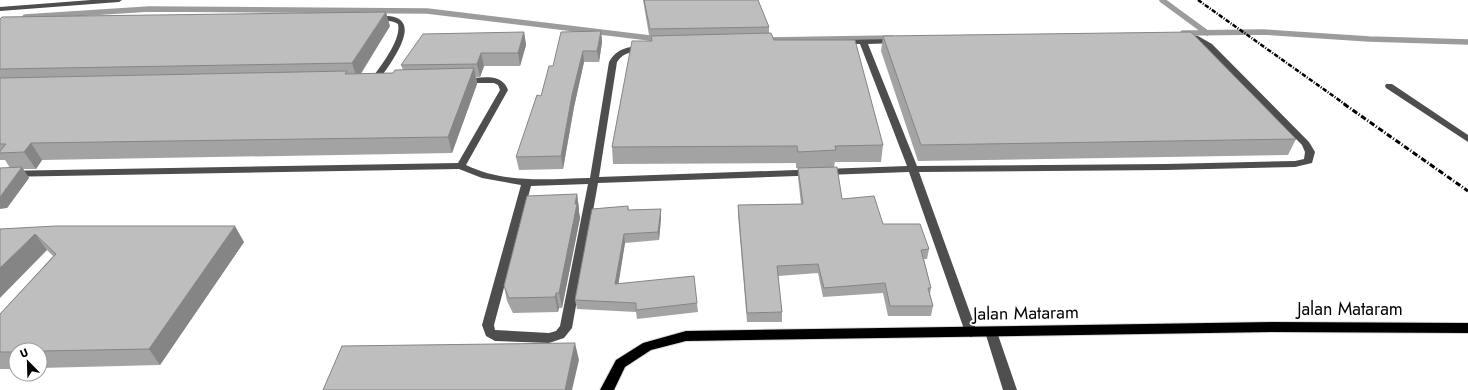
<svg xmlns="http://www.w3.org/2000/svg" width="1468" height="390" viewBox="0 0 1468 390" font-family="Jost,sans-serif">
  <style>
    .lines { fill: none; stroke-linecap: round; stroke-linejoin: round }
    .stream { stroke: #9c9c9c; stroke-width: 5.5 }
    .major-casing { stroke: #dbdbdb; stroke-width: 2 }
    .minor { fill: #4e4e4e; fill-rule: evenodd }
    .major { fill: #000; fill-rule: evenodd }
    .rail-far1 { stroke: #000; stroke-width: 2.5; stroke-dasharray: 4.5 1.5 1 1.5; stroke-linecap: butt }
    .rail { stroke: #000; stroke-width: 3; stroke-dasharray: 5.5 2 1 2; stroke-linecap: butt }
    .wall { fill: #a3a3a3 }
    .shaded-wall { fill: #858585 }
    .building { fill: #bebebe; stroke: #858585 }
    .labels { text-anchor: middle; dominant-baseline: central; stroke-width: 3.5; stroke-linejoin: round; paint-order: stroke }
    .near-street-label { font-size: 18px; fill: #000; stroke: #fff }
  </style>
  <rect width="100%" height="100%" fill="#fff"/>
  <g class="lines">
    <path class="stream" d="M 1162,0 L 1207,33
      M 25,17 L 149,9 L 427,11 L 658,39
      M 1183,33 L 1263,32 L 1369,39 L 1468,42
      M 767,40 L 892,38"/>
    <defs>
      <path id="major" d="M 1272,322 L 1468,323 L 1468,333 L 1272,332 L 686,341 L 651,350 L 625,367 L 614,390 L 600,390 L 616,360 L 643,343 L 686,331 Z"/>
    </defs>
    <use href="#major" class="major-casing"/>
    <path class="minor" d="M 91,0 L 122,0 L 119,2 L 0,11 L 0,7 Z
      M 388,16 C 428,19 385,70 375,86 L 369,86 L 368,84 C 377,70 402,41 398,24 C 389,18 378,24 370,19 L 374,17 Z
      M 1183,34 L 1198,36 L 1212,44 L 1309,142 L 1315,152 L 1312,163 L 1295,167 L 1166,170 L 919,172 L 977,332 L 975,335 L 971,337 L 967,335 L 965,332 L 909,172 L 598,183 L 572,328 L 564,338 L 549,343 L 495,341 L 486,336 L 482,325 L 521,185 L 482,178 L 459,169 L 0,177 L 0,171 L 458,163 L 500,90 L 498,85 L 494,83 L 464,83 L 460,81 L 464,79 C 480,78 502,72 508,90 L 466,165 C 505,184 548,179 590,178 L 609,62 C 616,49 628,46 642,46 L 646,48 L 645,50 C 634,52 624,51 617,62 L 599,177 L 907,166 L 860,44 L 842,44 L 838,42 L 842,40 L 894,39 L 898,41 L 897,43 L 868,44 L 917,166 L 1166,164 L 1295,161 L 1304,159 L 1305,152 L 1302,145 L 1206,48 L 1193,40 L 1183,38 ZM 588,184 L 560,326 L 556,331 L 549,333 L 495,330 L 494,325 L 531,186 Z
      M 1386,84 L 1392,84 L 1468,135 L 1468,142 L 1386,88 L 1385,86 Z
      M 991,327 L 995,329 L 997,332 L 1017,390 L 1003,390 L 985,332 L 987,329 Z"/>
    <use href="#major" class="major"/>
    <path class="rail-far1" d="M 1198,0 L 1346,105"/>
    <path class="rail" d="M 1344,104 L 1468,191"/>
  </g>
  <path class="wall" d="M 643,0 L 758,0 L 769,27 L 769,33 L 774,40 L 883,145 L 881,162 L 835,162 L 834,167 L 842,199 L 883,224 L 929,249 L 927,259 L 924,259 L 931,288 L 930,294 L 933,306 L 931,316 L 888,316 L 883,293 L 823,297 L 818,273 L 778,276 L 782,312 L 782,322 L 747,322 L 738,215 L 738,205 L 801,204 L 798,177 L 798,168 L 796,168 L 796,163 L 613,164 L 612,147 L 650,41 Z
    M 0,19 L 390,26 L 361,74 L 393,73 L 403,70 L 401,65 L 524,32 L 526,45 L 520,66 L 484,66 L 480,77 L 476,77 L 477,84 L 452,153 L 42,160 L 36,169 L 23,169 L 29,178 L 7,208 L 10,168 L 5,160 L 0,160 Z
    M 601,31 L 602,42 L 599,62 L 584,62 L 574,107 L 563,169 L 519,170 L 516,157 L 541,96 Z
    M 883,36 L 1296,139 L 1288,155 L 918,161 L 881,51 Z
    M 577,194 L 579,209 L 579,212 L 580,218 L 562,308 L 559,308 L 558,312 L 513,313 L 507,301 L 504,286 Z
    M 628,206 L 629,210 L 661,209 L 661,218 L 659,240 L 625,243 L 618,284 L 697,303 L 698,312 L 637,319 L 636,312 L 577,309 L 575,300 Z
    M 0,229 L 244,242 L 160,365 L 40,368 L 40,350 L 16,350 L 16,369 L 0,369 L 0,314 L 53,256 L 47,250 Z"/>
  <path class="shaded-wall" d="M 386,12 L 390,26 L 357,79 L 352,63 Z
    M 601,31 L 602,42 L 599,62 L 597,51 Z
    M 524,32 L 526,45 L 520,66 L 518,53 Z
    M 583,51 L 584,62 L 574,107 L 563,169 L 561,156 L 572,95 Z
    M 481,53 L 484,66 L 480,77 L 477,64 Z
    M 474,68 L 477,84 L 452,153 L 448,137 Z
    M 31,143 L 42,160 L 36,169 L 24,152 Z
    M 22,167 L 29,178 L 7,208 L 0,209 L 0,197 Z
    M 577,194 L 579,209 L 579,212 L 580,218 L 562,308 L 559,293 Z
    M 661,209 L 661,218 L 659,240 L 658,232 Z
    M 235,226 L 244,242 L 160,365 L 149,349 Z
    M 35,234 L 47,250 L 0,298 L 0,268 Z
    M 624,234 L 625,243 L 617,293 L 615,284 Z
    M 556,293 L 559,308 L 558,312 L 555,297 Z
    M 575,343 L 579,360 L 572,390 L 565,390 Z"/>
  <path class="building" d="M 644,0 L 758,0 L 769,27 L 650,29 Z
    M 386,12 L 352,63 L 0,69 L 0,19 L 2,17 Z
    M 601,31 L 597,51 L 583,51 L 572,95 L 561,156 L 516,157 L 537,95 L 541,96 L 549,66 L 553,66 L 561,32 Z
    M 524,32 L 518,53 L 481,53 L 477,64 L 401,65 L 423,34 Z
    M 1191,32 L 1296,139 L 921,145 L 883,36 Z
    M 771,33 L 774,40 L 855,40 L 883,145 L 835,146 L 836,150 L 798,152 L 797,146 L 612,147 L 632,41 L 652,41 L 651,36 Z
    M 474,68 L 448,137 L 31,143 L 24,152 L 0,153 L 0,151 L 6,144 L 0,144 L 0,78 L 347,71 L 345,74 L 393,73 L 395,70 Z
    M 22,167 L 0,197 L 0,168 Z
    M 837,167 L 842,199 L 874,196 L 883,224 L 920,224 L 929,249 L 921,250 L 931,288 L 928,288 L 933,306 L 890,306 L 885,283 L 824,288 L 818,264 L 777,266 L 782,312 L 747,313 L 738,205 L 803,204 L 798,168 Z
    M 577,194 L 575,204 L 577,204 L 559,293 L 556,293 L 555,297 L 509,298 L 504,286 L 527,196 Z
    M 628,206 L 628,210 L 661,209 L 658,232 L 624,234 L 615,284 L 694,276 L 697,303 L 636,310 L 636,303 L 575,300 L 592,209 Z
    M 56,226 L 235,226 L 149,349 L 40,351 L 40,350 L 16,350 L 16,352 L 0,352 L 0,314 L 56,254 L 35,234 L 0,268 L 0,229 Z
    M 575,343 L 565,390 L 323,390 L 342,346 Z"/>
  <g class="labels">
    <g class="near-street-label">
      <text x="1350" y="309">Jalan Mataram</text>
      <text transform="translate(1026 313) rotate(-1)">Jalan Mataram</text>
    </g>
  </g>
  <g transform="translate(28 362) rotate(337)"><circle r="19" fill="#ffffff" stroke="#999999"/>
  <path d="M0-3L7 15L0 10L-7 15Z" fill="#000000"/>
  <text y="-6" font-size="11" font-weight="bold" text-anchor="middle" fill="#000000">U</text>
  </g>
</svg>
